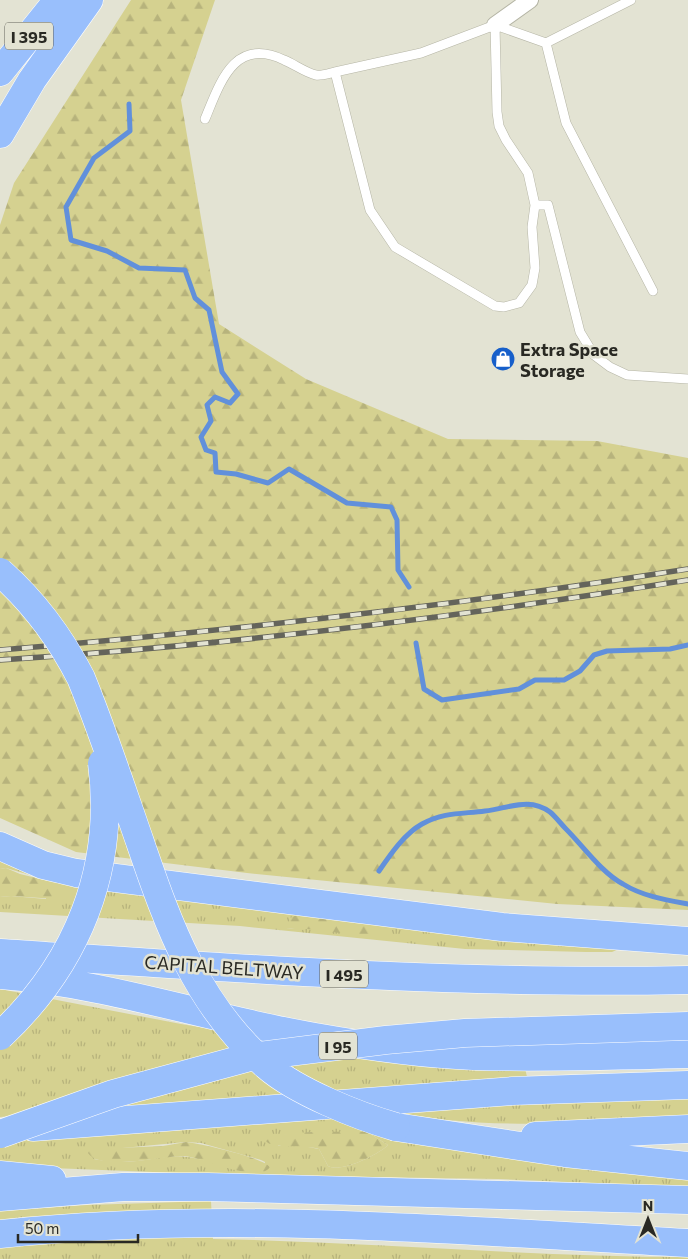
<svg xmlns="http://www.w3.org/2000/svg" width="688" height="1259" viewBox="0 0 688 1259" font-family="Commissioner,sans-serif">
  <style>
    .grass { fill: url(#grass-tufts); fill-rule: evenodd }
    .forest { fill: url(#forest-firs) }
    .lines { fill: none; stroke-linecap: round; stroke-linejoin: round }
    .stream { stroke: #6190db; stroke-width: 5 }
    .lane-casing { stroke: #b5b5a5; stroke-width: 10 }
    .street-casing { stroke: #b5b5a5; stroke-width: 18 }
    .highway-casing { stroke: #fff; stroke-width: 29 }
    .lane { stroke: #fff; stroke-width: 9 }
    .street { stroke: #fff; stroke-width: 16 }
    .highway { stroke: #99bffc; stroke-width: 28 }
    .rail-casing { stroke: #64645b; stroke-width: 5.5 }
    .rail { stroke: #e3e3d3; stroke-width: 4; stroke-dasharray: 11; stroke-linecap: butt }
    .highway-bridge-casing { stroke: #fff; stroke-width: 29; stroke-linecap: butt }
    .highway-bridge { stroke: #99bffc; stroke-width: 28 }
    .labels { text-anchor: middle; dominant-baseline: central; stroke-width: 5; stroke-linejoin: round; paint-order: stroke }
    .shield { fill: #e3e3d3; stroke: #616158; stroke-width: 1 }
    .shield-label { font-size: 16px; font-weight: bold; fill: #292923 }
    .poi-label { font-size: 18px; font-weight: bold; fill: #292923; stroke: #e3e3d3; text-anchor: start }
    .street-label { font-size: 18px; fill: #292923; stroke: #e3e3d3 }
  </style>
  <defs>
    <pattern id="grass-tufts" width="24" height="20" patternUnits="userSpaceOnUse" patternTransform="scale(1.25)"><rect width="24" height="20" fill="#d5d190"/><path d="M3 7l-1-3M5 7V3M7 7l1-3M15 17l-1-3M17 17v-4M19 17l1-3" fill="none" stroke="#b7b37c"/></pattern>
    <pattern id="forest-firs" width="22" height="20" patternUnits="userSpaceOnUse" patternTransform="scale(1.25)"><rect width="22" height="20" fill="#d5d190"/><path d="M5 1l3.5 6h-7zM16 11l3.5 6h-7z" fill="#b7b37c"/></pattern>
  </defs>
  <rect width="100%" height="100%" fill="#e3e3d3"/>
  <path class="grass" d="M 0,859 L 304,912 L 287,929 L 303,927 L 353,933 L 380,926 L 359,922 L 619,949 L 612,952 L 586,952 L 465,949 L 240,926 L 0,912 L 0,897 L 11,896 L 46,899 L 47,880 L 6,868 L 0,869 Z
    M 0,989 L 181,1024 L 383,1058 L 525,1068 L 527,1077 L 0,1117 Z
    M 688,1096 L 688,1118 C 585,1122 485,1132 384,1110 Z
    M 331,1116 L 417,1144 L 476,1153 L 688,1178 L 688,1187 L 498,1179 L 230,1175 L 0,1166 L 0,1142 ZM 316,1132 L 367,1132 L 388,1145 C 378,1155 341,1173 328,1166 L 319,1149 L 303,1146 L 278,1146 L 284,1135 ZM 186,1142 L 201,1143 L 261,1160 L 265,1162 L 264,1171 C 237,1174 214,1160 188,1157 C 173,1155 159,1158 145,1160 C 128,1163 110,1162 94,1159 L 112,1149 Z
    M 211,1201 L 213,1239 C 372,1242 530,1257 688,1257 L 688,1259 L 0,1259 L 0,1211 L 87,1205 Z"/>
  <path class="forest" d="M 131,0 L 215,0 L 181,100 L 219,324 L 306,379 L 448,439 L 597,441 L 688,458 L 688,910 L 557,904 L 247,873 L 76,852 L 0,818 L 0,225 L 14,183 Z
    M 6,868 L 20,874 L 61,884 L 64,886 L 63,897 L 56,899 L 11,896 L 0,897 L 0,869 Z
    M 304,912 L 380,926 L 386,932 C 355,941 319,926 287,929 L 290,918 Z
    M 367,1132 L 388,1145 C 378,1155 341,1173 328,1166 L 319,1149 C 308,1145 270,1149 266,1141 C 274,1129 351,1132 367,1132 Z
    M 186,1142 C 199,1143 264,1158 270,1167 C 258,1184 203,1158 185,1156 C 165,1155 100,1172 88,1153 L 89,1150 L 93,1149 L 163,1146 Z"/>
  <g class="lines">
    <path class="stream" d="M 129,104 L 130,131 L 94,158 L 66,207 L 71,240 L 107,251 L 139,268 L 185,270 L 195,298 L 209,310 L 222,372 L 238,394 L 230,403 L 215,397 L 207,405 L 211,421 L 201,437 L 206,450 L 215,453 L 216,472 L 236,474 L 268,483 L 289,469 L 347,503 L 391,507 L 397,520 L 398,570 L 409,587
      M 416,643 L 424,689 L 442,700 L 519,689 L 535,680 L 564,680 L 580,671 L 594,655 L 607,651 L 670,649 L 688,645
      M 379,871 C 390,855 404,834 422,824 C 444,812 462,814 485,811 C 507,809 529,796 550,812 C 556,817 561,824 566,829 C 583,846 602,873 623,884 C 642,896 666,900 688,904"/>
    <defs>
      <path id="lane" d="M 495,25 L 497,112 L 499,126 L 506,140 L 528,173 L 535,205 L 532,227 L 535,268 L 532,285 L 519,303 L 504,307 L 495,306 L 395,247 L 370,210 L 335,72 L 421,53 L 495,25 L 546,43 L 631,0
        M 546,43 L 566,123 L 653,291
        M 205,119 C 220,83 234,36 284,60 C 294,64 306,73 316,75 C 321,76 330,73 335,72
        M 535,205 L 548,205 L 580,332 L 594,355 L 610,367 L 627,375 L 688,379"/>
      <path id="street" d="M 495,25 L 530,0"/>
      <path id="highway" d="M 0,72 L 58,0
        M 0,134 L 32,80 L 89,0
        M 0,846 L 43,865 L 76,873 L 502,927 L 688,941
        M 0,953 C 229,968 458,985 688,980
        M 0,975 C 107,983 209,1019 315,1037 C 366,1046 420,1054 473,1056 C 544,1058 616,1056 688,1054
        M 33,1127 L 513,1091 L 688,1085
        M 396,1127 L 565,1153 L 688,1166
        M 535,1136 L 688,1129
        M 0,1175 L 52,1180
        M 0,1197 L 123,1187 L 208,1187 L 688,1200
        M 0,1234 C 229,1210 459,1231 688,1243"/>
    </defs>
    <use href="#lane" class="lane-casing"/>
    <use href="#street" class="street-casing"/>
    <use href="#highway" class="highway-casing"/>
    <use href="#lane" class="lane"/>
    <use href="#street" class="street"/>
    <use href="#highway" class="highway"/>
    <defs>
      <path id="rail" d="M 0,650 C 230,631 460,605 688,569
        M 0,660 C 230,645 460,617 688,580"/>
    </defs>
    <use href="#rail" class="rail-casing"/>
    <use href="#rail" class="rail"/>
    <defs>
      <path id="highway-bridge" d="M 0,572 C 35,603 60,637 81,678 C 103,732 121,787 140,842 C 169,927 197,1005 267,1066 C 297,1092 358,1116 396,1127
        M 0,1036 C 77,964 116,869 102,763
        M 0,1134 L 113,1094 L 250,1057 L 386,1040 L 465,1033 L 688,1026"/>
    </defs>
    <use href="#highway-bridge" class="highway-bridge-casing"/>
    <use href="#highway-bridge" class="highway-bridge"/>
  </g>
  <defs>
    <symbol id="shop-disc" viewBox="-11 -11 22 22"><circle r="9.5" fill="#175fca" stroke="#e3e3d3"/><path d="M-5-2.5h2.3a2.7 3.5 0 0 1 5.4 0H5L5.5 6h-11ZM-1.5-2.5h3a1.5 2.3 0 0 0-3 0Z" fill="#fff"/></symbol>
  </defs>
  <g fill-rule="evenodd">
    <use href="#shop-disc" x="489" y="345" width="28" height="28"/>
  </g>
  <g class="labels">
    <g class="shield">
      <rect x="5" y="22.5" width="48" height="27" rx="4"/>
      <rect x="320" y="960.5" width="48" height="27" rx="4"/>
      <rect x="319" y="1032.5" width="38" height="27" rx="4"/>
    </g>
    <g class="shield-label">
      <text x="29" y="36">I 395</text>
      <text x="344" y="974">I 495</text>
      <text x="338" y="1046">I 95</text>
    </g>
    <g class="poi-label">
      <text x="520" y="349">Extra Space<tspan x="520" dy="21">Storage</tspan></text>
    </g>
    <g class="street-label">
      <text transform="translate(224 967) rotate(4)">CAPITAL BELTWAY</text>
    </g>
  </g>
  <g transform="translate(648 1219)" stroke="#e3e3d3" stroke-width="4" paint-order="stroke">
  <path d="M0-4L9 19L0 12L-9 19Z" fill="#292923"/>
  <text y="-8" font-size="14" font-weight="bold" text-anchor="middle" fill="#292923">N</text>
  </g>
  <path d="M18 1234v8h120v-8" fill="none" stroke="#292923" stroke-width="2.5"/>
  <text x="25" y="1234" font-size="15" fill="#292923" stroke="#e3e3d3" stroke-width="4" paint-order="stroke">50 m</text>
</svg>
